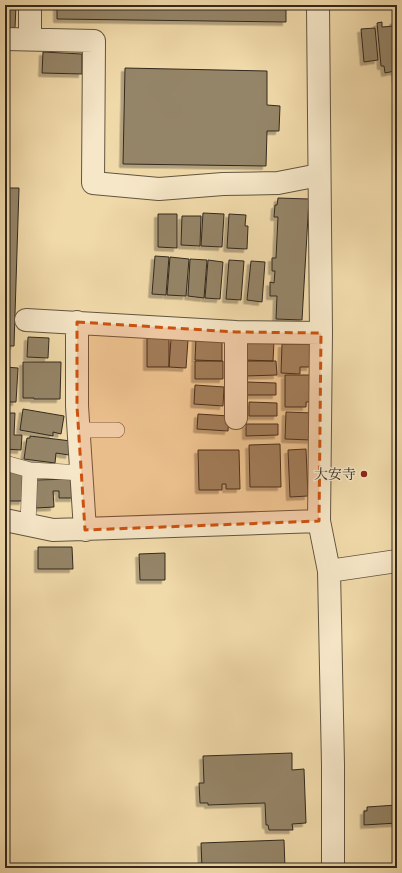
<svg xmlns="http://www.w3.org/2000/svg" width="402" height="873" viewBox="0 0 402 873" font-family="Alegreya,'Noto Serif JP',serif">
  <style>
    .building { fill: #958567; stroke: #32291e; filter: url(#shadow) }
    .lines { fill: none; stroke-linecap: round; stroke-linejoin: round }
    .service-casing { stroke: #625541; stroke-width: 16 }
    .minor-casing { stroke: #625541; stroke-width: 24 }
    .service { stroke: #f6e7c8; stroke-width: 15 }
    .minor { stroke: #f6e7c8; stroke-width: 22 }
    .marked { fill: #cd520f; fill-opacity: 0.2; stroke: #cd520f; stroke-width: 3; stroke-dasharray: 8 5; stroke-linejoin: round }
    .poi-dot { fill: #8f2418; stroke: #f6e7c8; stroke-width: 1.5 }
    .labels { text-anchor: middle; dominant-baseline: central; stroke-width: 3; stroke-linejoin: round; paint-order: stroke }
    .poi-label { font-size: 14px; fill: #32291e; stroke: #f6e7c8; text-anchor: end }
  </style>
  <defs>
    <filter id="shadow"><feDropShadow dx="-3.5" dy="3.5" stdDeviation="0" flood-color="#0004"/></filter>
  </defs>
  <rect width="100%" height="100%" fill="#f1daaa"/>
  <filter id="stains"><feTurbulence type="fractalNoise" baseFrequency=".005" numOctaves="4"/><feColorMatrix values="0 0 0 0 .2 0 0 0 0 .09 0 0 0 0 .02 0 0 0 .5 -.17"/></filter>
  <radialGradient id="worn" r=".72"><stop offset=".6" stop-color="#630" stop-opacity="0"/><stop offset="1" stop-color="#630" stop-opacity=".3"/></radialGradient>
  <path class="building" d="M 5,5 L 16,5 L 15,28 L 5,28 Z
    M 57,5 L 286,5 L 286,22 L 57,19 Z
    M 397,20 L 397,80 L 396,80 L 395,71 L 385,73 L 384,66 L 381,66 L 377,23 L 382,22 L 382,27 L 394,26 L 393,21 Z
    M 375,28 L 378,60 L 364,62 L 361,29 Z
    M 43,52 L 82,54 L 82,74 L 42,73 Z
    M 125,68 L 267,71 L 267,105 L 280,106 L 279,131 L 267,131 L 266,166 L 123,164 Z
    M 5,188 L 19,188 L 14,346 L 5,346 Z
    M 278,198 L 309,199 L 302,320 L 276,319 L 277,296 L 270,296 L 270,282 L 274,283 L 275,271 L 272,271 L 272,258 L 276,258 L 278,217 L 274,217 L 275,205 L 277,205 Z
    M 203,213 L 224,214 L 222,247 L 201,246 Z
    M 158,214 L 177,214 L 177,248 L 158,247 Z
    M 229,214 L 246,215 L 245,226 L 248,226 L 247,249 L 227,248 Z
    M 182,216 L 201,216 L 200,246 L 181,245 Z
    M 155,256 L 169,257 L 166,295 L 152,294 Z
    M 170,257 L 189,259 L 186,296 L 167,295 Z
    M 190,259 L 207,260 L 204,298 L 188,296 Z
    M 208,260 L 223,262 L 220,299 L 205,298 Z
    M 229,260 L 244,261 L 241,300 L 226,299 Z
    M 251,261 L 265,262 L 262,302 L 247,300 Z
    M 147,336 L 169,336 L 169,367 L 147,367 Z
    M 28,337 L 49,338 L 48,358 L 27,357 Z
    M 196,338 L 222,338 L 222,361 L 195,360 Z
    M 171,339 L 188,340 L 186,368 L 169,367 Z
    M 245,340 L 274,341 L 273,361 L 245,360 Z
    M 282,344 L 311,344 L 310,367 L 300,367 L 300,374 L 281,373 Z
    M 195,361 L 223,361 L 223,379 L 195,379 Z
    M 245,361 L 276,361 L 277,375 L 245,376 Z
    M 23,362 L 61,362 L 60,399 L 34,399 L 34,398 L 23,398 Z
    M 5,367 L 18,368 L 16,402 L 5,402 Z
    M 285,375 L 310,375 L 310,402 L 306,402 L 306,407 L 285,407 Z
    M 247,382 L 276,383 L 276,395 L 247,395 Z
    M 195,385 L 224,387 L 223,406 L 194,404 Z
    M 249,402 L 277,403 L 277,416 L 249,416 Z
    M 23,409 L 64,416 L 61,434 L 53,432 L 53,436 L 20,430 Z
    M 286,412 L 312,413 L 311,440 L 285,439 Z
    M 5,413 L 15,413 L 14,435 L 22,435 L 21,450 L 5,449 Z
    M 198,414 L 229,416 L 228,431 L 197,429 Z
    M 246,424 L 278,424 L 278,435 L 246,436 Z
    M 30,436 L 71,441 L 69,455 L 56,453 L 55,463 L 24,459 L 27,438 L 30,438 Z
    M 280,444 L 281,487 L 250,487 L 249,445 Z
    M 306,449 L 308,496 L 290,497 L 288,450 Z
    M 198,450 L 239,450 L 240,489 L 226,489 L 226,484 L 222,484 L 222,490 L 199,490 Z
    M 5,467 L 23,472 L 23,501 L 8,501 L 8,487 L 5,487 Z
    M 73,479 L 74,498 L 59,498 L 59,491 L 53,491 L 54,507 L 36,508 L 35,480 Z
    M 38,547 L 72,547 L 73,569 L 38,569 Z
    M 165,553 L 165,580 L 140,580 L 139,554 Z
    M 292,753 L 292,770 L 304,769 L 306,823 L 292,824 L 293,830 L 269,830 L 268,825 L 266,825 L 265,803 L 208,805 L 208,803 L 200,803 L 199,783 L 204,783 L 203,756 Z
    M 397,805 L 397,823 L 364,825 L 364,811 L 367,811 L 367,807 Z
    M 284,840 L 285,868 L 202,868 L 201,843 Z"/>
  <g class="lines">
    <defs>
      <path id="service" d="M 79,430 L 117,430
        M 5,463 L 30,470 L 83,473
        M 28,525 L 30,470"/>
      <path id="minor" d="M 30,5 L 30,39
        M 318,5 L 321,333 L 319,521
        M 5,39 L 94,41 L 93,183 L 159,189 L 223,184 L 278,183 L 319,175
        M 26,320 L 236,332 L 321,333
        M 77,322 L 77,406 L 85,530
        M 236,418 L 236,332
        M 5,520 L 53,530 L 319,521 L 329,571 L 397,561
        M 329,571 L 333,765 L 333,868"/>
    </defs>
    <use href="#service" class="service-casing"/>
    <use href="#minor" class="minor-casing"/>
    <use href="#service" class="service"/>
    <use href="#minor" class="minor"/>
  </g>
  <path class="marked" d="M 77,322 L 236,332 L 321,333 L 319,521 L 85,530 L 77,406 Z"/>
  <circle class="poi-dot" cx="364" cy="474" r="4"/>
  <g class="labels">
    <g class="poi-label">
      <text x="356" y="474">大安寺</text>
    </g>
  </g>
  <rect width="402" height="873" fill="none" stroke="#f1daaa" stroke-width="20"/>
  <rect x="6" y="6" width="390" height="861" fill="none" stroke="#32291e" stroke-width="2"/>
  <rect x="10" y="10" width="382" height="853" fill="none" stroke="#32291e"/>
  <rect width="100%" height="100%" filter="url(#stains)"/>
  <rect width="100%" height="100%" fill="url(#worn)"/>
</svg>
